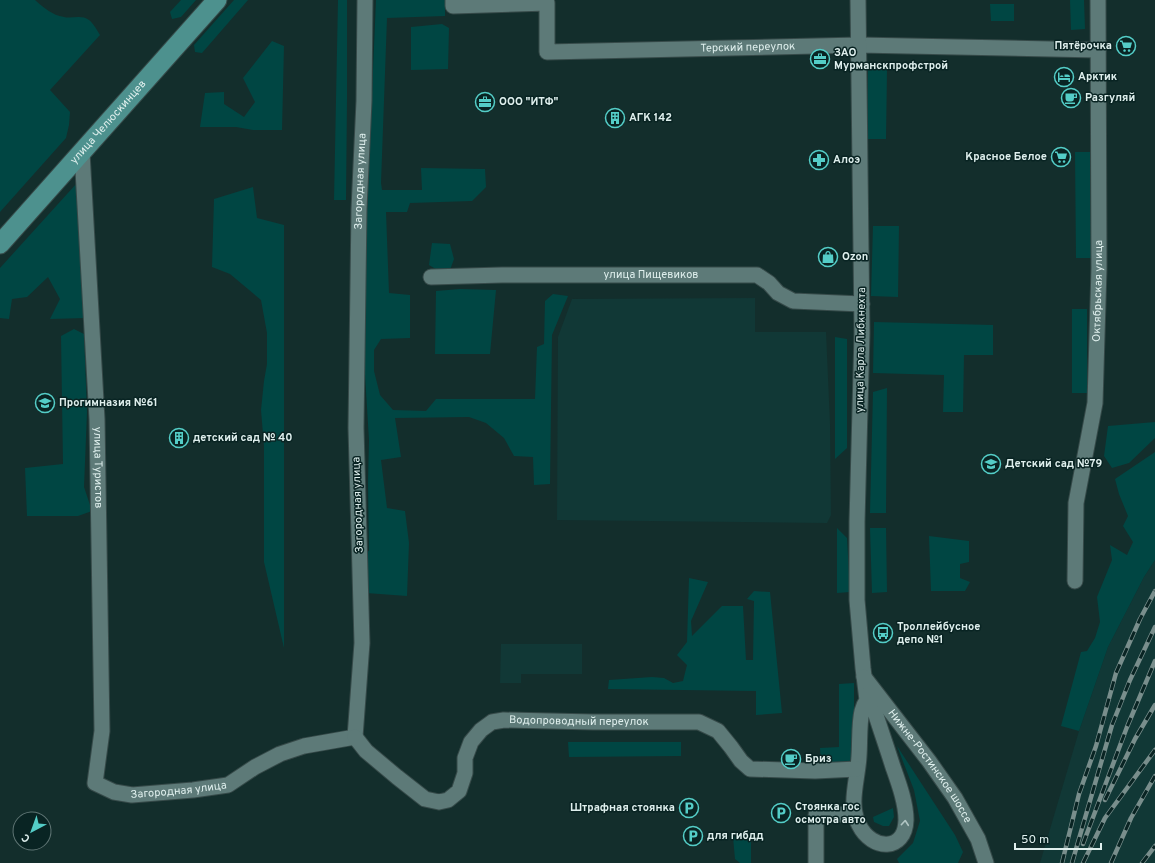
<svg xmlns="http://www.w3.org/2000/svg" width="1155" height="863" viewBox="0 0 1155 863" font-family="Overpass,sans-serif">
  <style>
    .built { fill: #113836 }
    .green { fill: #004643 }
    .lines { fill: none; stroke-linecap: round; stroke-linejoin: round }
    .minor-casing { stroke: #364a49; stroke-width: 17 }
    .major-casing { stroke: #364a49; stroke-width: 21 }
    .minor { stroke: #5d7a78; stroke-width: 15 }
    .major { stroke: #4d918e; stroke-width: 19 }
    .rail-casing { stroke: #798e8c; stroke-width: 4.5 }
    .rail { stroke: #092423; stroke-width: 3; stroke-dasharray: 9; stroke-linecap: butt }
    .oneway { stroke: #b2c6c4 }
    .labels { text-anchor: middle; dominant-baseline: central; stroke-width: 3; stroke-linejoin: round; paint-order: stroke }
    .poi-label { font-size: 11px; font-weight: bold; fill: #dfefed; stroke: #092423; text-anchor: start }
    .street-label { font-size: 11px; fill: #dfefed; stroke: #092423 }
  </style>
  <rect width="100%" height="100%" fill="#132e2c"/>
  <path class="built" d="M 755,298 L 755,332 L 826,332 L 830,424 L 831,515 L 827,523 L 557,520 L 558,337 L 572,299 Z
    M 1155,560 L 1155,863 L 1040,863 L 1079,731 L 1108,647 L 1144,577 Z
    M 501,644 L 582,644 L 582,674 L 521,674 L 521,683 L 500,683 Z"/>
  <path class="green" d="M 0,0 L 35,0 C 44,8 52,15 64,17 C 72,19 81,14 89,20 C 93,23 97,30 100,35 L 50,90 L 70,112 L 69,125 L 66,138 L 0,212 Z
    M 181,0 L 196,0 L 181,17 L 172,19 L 170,12 Z
    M 234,0 L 248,0 L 202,53 L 195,52 L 194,45 Z
    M 338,0 L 347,0 L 347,99 L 346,200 L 334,200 Z
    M 376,0 L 445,0 L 445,16 L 387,18 L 381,183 L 382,190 L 422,190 L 421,168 L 485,169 L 486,187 L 472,201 L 410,203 L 407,212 L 386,212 L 389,293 L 410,295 L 410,338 L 381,339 L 374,350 L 374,371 L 380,395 L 393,410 L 426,411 L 436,399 L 535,399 L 537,347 L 544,344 L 545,301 L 553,294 L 568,296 L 552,335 L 550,484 L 534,485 L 533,457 L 514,456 L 504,438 L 486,423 L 469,417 L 395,418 L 401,457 L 381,460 L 387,508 L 405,511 L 409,543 L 407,596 L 366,593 L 363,552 L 369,551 L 368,483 L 369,440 L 362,326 Z
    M 1070,0 L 1084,0 L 1085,29 L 1071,30 Z
    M 990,4 L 1014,4 L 1014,21 L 991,21 Z
    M 442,24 L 449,28 L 448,69 L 411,70 L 411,27 Z
    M 272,41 L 284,46 L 282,130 L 253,130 L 236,127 L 200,127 L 205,93 L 224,92 L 224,104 L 244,117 L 255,102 L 243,78 Z
    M 868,69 L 887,70 L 886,139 L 867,139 Z
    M 1075,152 L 1090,152 L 1091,258 L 1076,258 Z
    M 77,183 L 85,318 L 50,319 L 60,299 L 48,277 L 27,297 L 12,299 L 9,319 L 0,318 L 0,268 Z
    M 253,187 L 257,218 L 284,225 L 284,648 L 264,562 L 264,446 L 261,410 L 264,381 L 267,364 L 267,333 L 261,300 L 230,274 L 212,267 L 214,199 Z
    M 873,226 L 899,226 L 898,297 L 871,296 Z
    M 432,243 L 450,244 L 454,259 L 450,270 L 439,271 L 429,265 Z
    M 460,289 L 496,290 L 490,354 L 435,354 L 436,291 Z
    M 1072,309 L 1087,309 L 1087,393 L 1072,393 Z
    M 874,322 L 993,325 L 993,355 L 964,355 L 963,412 L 943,412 L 944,375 L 873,373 Z
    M 74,329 L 84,334 L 87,412 L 84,487 L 92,511 L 78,516 L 27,516 L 25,468 L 63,464 L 61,336 Z
    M 835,337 L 847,339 L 847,448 L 835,459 Z
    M 887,388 L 886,513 L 870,513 L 873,392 Z
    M 1155,422 L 1155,438 L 1129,463 L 1112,468 L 1104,456 L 1108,426 Z
    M 1155,452 L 1155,560 L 1144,577 L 1108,647 L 1079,731 L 1061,726 L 1081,652 L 1087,651 L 1095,638 L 1100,622 L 1097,597 L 1112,560 L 1110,545 L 1127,555 L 1133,542 L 1123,526 L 1128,516 L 1119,494 L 1115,479 Z
    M 837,528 L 847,538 L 850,592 L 837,593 Z
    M 870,528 L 886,528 L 887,592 L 872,593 Z
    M 929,536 L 969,541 L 969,562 L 960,564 L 960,578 L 970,582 L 965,591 L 931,591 Z
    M 689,578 L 708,582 L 691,621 L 692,636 L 722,606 L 743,606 L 746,660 L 753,660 L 754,601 L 747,599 L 754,591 L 770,592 L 782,713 L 756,715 L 756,691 L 608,689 L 609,680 L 652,677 L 664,678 L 673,683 L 683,681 L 687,665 L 677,655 L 687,642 Z
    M 854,683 L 854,755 L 848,763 L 821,765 L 820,748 L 839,747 L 839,684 Z
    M 568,742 L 681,742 L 681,756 L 569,757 Z
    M 897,746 L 955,835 L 963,852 L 958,863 L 899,863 L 897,859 L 913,843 L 920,821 L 914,790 Z
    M 893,808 L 894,817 L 889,826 L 883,826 L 874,822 L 873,817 Z
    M 751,835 L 751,863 L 740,863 L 735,859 L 733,837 Z"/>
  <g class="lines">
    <defs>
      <g id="minor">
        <path id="s1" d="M 453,0 L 453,6 L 547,3 L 547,52 L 859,45 L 1098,50"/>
        <path d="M 858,0 L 862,333 L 857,522 L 857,600 L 863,668 L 867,700 L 874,709 C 880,728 887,748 893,767 C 899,784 906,803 906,820 C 905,852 872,851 859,825 C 848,804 858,779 859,756 C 860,743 859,723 862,711 C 863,707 865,703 867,700"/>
        <path id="s2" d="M 82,152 L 97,419 L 102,731 L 95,783 L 114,792 L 132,795 L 193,790 L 228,785 L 255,767 L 280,754 L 304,746 L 355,737"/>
        <path id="s3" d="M 431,277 L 502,275 L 757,275 L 769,283 L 778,293 L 793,301 L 862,304"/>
        <path id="s4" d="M 1075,581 L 1076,503 L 1095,403 L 1099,268 L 1098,0"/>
        <path id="s5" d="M 864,677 L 929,761 L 955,798 L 978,839 L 986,863"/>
        <path id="s6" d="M 355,737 L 362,643 L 356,428 L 359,209 L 364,101 L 365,0"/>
        <path id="s7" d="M 355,737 L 366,751 L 397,777 L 425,799 L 439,802 L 448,800 L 459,791 L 465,773 L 465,758 L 471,742 L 481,730 L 492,722 L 504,720 L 593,722 L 699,722 L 718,731 L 731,747 L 741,761 L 750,769 L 815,771 L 857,769"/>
        <path d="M 816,863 L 816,815 L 855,814"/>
      </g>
      <g id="major">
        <path id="s8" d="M 0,244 L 217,0"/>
      </g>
    </defs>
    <use href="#minor" class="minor-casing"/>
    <use href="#major" class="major-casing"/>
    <use href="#minor" class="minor"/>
    <use href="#major" class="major"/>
    <defs>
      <path id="rail" d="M 1105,800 L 1135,739 L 1155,705
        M 1083,844 L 1127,727 L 1155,661
        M 1062,863 L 1079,794 L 1096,746 L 1116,673 L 1140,619 L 1155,591
        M 1072,863 L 1112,725 L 1130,680 L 1155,627
        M 1083,863 L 1105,818 L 1155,750
        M 1111,863 L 1131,818 L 1155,776
        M 1142,863 L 1155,846"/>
    </defs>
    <use href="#rail" class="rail-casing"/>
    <use href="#rail" class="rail"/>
  </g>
  <defs><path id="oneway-chevron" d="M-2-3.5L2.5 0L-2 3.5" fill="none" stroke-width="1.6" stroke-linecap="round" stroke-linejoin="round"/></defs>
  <use class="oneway" href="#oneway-chevron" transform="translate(905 823) rotate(-85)"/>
  <defs>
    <symbol id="supermarket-ring" viewBox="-11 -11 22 22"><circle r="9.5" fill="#092423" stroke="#54cdc7" stroke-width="1.5"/><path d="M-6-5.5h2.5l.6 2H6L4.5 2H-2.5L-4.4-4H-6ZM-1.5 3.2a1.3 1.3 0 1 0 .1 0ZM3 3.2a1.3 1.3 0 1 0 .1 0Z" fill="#54cdc7"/></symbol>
    <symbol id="office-ring" viewBox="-11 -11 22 22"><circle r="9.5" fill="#092423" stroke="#54cdc7" stroke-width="1.5"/><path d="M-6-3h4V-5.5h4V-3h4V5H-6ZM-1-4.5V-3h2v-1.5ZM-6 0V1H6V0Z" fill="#54cdc7"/></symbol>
    <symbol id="hotel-ring" viewBox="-11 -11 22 22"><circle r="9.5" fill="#092423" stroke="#54cdc7" stroke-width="1.5"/><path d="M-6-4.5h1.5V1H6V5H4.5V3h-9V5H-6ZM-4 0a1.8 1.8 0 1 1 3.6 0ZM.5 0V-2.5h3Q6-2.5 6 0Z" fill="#54cdc7"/></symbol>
    <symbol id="cafe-ring" viewBox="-11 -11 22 22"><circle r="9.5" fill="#092423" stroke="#54cdc7" stroke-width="1.5"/><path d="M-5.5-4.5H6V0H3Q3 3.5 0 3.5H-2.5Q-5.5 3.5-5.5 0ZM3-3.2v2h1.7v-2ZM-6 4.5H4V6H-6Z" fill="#54cdc7"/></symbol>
    <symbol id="building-ring" viewBox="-11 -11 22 22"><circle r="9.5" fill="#092423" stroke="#54cdc7" stroke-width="1.5"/><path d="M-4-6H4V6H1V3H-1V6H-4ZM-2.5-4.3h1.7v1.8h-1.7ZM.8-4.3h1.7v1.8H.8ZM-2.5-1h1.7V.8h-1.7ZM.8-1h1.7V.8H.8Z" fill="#54cdc7"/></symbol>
    <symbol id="pharmacy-ring" viewBox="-11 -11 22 22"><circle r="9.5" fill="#092423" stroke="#54cdc7" stroke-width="1.5"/><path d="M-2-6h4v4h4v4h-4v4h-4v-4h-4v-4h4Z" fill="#54cdc7"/></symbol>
    <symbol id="shop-ring" viewBox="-11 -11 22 22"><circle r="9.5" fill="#092423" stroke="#54cdc7" stroke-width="1.5"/><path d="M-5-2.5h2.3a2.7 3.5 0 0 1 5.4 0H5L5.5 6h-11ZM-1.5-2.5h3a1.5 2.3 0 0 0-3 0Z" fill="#54cdc7"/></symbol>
    <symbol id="school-ring" viewBox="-11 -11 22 22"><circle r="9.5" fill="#092423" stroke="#54cdc7" stroke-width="1.5"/><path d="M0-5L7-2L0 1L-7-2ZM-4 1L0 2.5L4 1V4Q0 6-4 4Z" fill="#54cdc7"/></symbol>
    <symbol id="bus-ring" viewBox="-11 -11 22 22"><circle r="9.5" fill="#092423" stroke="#54cdc7" stroke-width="1.5"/><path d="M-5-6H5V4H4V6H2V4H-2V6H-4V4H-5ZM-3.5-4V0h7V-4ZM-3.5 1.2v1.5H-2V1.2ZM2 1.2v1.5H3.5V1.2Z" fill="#54cdc7"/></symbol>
    <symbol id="parking-ring" viewBox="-11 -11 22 22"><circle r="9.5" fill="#092423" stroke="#54cdc7" stroke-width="1.5"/><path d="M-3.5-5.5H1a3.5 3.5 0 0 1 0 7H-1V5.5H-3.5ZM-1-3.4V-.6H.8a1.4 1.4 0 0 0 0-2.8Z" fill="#54cdc7"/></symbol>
  </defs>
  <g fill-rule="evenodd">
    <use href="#supermarket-ring" x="1115" y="35" width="22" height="22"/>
    <use href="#office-ring" x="809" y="48" width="22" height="22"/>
    <use href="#hotel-ring" x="1053" y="66" width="22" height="22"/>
    <use href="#cafe-ring" x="1060" y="87" width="22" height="22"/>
    <use href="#office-ring" x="474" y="91" width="22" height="22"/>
    <use href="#building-ring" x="604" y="107" width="22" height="22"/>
    <use href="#supermarket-ring" x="1050" y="146" width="22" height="22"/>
    <use href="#pharmacy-ring" x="808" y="149" width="22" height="22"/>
    <use href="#shop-ring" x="817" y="246" width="22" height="22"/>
    <use href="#school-ring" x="34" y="392" width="22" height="22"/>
    <use href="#building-ring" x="168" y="427" width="22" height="22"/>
    <use href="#school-ring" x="980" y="453" width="22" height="22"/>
    <use href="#bus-ring" x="872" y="622" width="22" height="22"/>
    <use href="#cafe-ring" x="780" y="748" width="22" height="22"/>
    <use href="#parking-ring" x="678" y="797" width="22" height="22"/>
    <use href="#parking-ring" x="770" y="802" width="22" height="22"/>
    <use href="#parking-ring" x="682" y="825" width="22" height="22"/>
  </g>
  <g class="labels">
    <g class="poi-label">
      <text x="1112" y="46" text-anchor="end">Пятёрочка</text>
      <text x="834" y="53">ЗАО<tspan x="834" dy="13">Мурманскпрофстрой</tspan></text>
      <text x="1078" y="77">Арктик</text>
      <text x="1085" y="98">Разгуляй</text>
      <text x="499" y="102">ООО "ИТФ"</text>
      <text x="629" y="118">АГК 142</text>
      <text x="1047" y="157" text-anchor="end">Красное Белое</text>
      <text x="833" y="160">Алоэ</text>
      <text x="842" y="257">Ozon</text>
      <text x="59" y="403">Прогимназия №61</text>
      <text x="193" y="438">детский сад № 40</text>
      <text x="1005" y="464">Детский сад №79</text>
      <text x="897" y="627">Троллейбусное<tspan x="897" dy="13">депо №1</tspan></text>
      <text x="805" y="759">Бриз</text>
      <text x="795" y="807">Стоянка гос<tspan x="795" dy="13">осмотра авто</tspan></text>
      <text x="675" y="808" text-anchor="end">Штрафная стоянка</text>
      <text x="707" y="836">для гибдд</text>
    </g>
    <g class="street-label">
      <text stroke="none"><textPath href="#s1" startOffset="350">Терский переулок</textPath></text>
      <text stroke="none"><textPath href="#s8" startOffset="163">улица Челюскинцев</textPath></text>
      <text stroke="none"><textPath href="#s6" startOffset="556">Загородная улица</textPath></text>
      <text stroke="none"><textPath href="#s3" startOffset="220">улица Пищевиков</textPath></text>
      <text stroke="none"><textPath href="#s4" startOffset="292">Октябрьская улица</textPath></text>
      <text transform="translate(861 350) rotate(-89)">улица Карла Либкнехта</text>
      <text stroke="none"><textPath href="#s2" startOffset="316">улица Туристов</textPath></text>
      <text transform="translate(358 505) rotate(-92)">Загородная улица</text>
      <text stroke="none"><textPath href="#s7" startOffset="299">Водопроводный переулок</textPath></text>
      <text stroke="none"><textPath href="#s5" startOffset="111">Нижне-Ростинское шоссе</textPath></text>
      <text stroke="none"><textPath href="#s2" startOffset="718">Загородная улица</textPath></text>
    </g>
  </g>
  <g transform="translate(32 831) rotate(221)"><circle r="19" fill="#092423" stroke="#5f7574"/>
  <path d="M0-3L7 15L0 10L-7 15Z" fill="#54cdc7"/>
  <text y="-6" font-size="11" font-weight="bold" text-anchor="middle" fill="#dfefed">С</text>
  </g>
  <path d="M1015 843v6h86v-6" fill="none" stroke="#dfefed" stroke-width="2"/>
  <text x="1021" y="843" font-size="12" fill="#dfefed" stroke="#092423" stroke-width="3" paint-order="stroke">50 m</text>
</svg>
